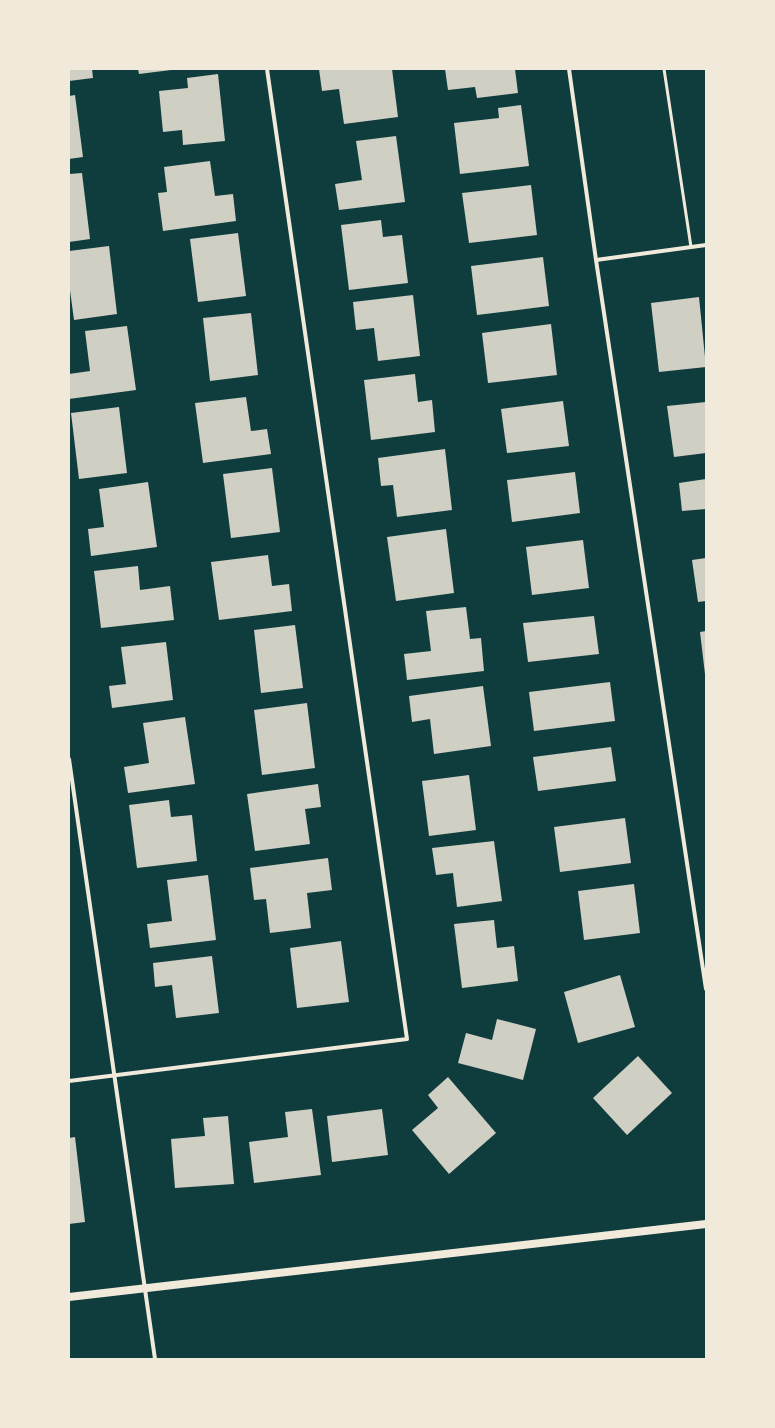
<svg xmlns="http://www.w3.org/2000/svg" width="775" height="1428" viewBox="0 0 775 1428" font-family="'IBM Plex Sans',sans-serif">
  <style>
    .building { fill: #cfcfc3 }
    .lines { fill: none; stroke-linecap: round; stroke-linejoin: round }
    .service { stroke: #f1e9da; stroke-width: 3 }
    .minor { stroke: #f1e9da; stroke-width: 4 }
    .secondary { stroke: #f1e9da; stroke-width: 8 }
  </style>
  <rect width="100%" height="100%" fill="#0f3d3e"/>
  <path class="building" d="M 69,69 L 92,69 L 93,78 L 69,81 Z
    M 138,69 L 171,69 L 171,70 L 139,74 Z
    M 319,69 L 392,69 L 398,117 L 344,124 L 339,89 L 322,91 Z
    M 445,69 L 515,69 L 518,93 L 477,98 L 475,87 L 448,90 Z
    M 218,74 L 225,141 L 183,145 L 182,130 L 163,132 L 159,91 L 188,88 L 187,78 Z
    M 75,95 L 83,157 L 69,159 L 69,96 Z
    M 521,105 L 529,166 L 460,174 L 454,123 L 499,118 L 498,108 Z
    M 396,136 L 405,202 L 339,210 L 335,184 L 362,180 L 356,141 Z
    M 210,161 L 215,196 L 233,194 L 236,221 L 163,231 L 158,193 L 167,192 L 164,167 Z
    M 82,173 L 90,239 L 69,242 L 69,174 Z
    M 531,185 L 537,235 L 469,243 L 462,193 Z
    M 381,220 L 383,237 L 402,235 L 408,283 L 349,290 L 341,225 Z
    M 238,233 L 246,296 L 198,302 L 190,239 Z
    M 109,246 L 117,314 L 74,320 L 69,283 L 69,251 Z
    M 543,257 L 549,306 L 477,315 L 471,266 Z
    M 413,295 L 420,356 L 378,361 L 374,328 L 356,330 L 353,302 Z
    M 699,297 L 706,367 L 659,372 L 651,303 Z
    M 251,313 L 258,375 L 210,381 L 203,318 Z
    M 551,324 L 557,375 L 488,383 L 482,333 Z
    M 127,326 L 136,390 L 69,399 L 69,374 L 90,371 L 85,331 Z
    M 415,374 L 418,402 L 432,400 L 435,432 L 371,440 L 364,380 Z
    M 246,397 L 251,431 L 267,429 L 271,454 L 203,463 L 195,403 Z
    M 563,401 L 569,446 L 507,453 L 501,409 Z
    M 706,402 L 706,453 L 674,457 L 667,406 Z
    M 119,407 L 127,473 L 79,479 L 71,413 Z
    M 445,449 L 452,510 L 397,517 L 393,485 L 381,486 L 378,458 Z
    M 272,468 L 280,532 L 231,538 L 223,474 Z
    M 575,472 L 580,513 L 512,522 L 507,480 Z
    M 706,479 L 706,509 L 682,511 L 679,483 Z
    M 148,482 L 157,547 L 91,556 L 88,529 L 104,527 L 99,489 Z
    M 446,529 L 454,593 L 396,601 L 387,537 Z
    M 583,540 L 589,588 L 532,595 L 526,547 Z
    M 268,555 L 272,586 L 289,584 L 292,611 L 219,620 L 211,562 Z
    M 706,558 L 706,601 L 698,602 L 692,560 Z
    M 138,566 L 140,590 L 170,586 L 174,620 L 101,628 L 94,571 Z
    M 466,607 L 470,639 L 481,638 L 484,671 L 407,680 L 404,654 L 431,651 L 426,611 Z
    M 594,616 L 599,654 L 528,662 L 523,623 Z
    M 295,625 L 303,688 L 261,693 L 254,630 Z
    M 706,631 L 706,674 L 705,674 L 700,632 Z
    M 166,642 L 173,700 L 112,708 L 109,686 L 126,684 L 121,647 Z
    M 610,682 L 615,721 L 534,731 L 529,692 Z
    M 483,686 L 491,746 L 434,754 L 430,719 L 412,722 L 409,696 Z
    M 307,703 L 315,768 L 262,775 L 254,710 Z
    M 185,717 L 195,784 L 128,793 L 124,767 L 149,763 L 143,723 Z
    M 611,747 L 616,781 L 538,791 L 533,757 Z
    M 469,775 L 476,830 L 429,836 L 422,781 Z
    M 318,784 L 321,807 L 305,809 L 310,844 L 255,851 L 247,794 Z
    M 169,800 L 171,817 L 192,815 L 197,861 L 137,868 L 129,805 Z
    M 625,818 L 631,863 L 560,872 L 554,827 Z
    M 494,841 L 502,901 L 457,907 L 453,873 L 436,875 L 432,848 Z
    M 328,858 L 332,890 L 307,893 L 311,928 L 270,933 L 266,899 L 254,900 L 250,868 Z
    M 208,875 L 216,940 L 150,948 L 147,924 L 172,921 L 167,880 Z
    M 634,884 L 640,933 L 584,940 L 578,891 Z
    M 494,920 L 497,948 L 514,946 L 518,981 L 462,988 L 454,924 Z
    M 341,941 L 349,1002 L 297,1008 L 290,948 Z
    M 212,956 L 219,1013 L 176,1018 L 172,985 L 155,987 L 153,963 Z
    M 620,975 L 635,1027 L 578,1043 L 564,992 Z
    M 497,1019 L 536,1029 L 523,1080 L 458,1063 L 466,1033 L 492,1040 Z
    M 638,1056 L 672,1093 L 627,1135 L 593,1098 Z
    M 448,1077 L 496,1133 L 449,1174 L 412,1130 L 438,1108 L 428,1095 Z
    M 312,1109 L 321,1175 L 254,1183 L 249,1142 L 288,1137 L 285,1112 Z
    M 382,1109 L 388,1155 L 332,1162 L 327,1116 Z
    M 228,1116 L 234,1184 L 175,1188 L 171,1139 L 205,1136 L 203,1118 Z
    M 75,1137 L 85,1222 L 69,1224 L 69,1138 Z"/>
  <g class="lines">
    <path class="service" d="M 664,69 L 691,247"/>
    <path class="minor" d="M 569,69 L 596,260 L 706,989
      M 596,260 L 706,245
      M 69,759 L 155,1359
      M 69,1081 L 407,1039 L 267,69"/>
    <path class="secondary" d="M 69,1297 L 706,1224"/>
  </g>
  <rect width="775" height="1428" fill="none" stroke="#f1e9da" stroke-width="140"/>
</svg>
